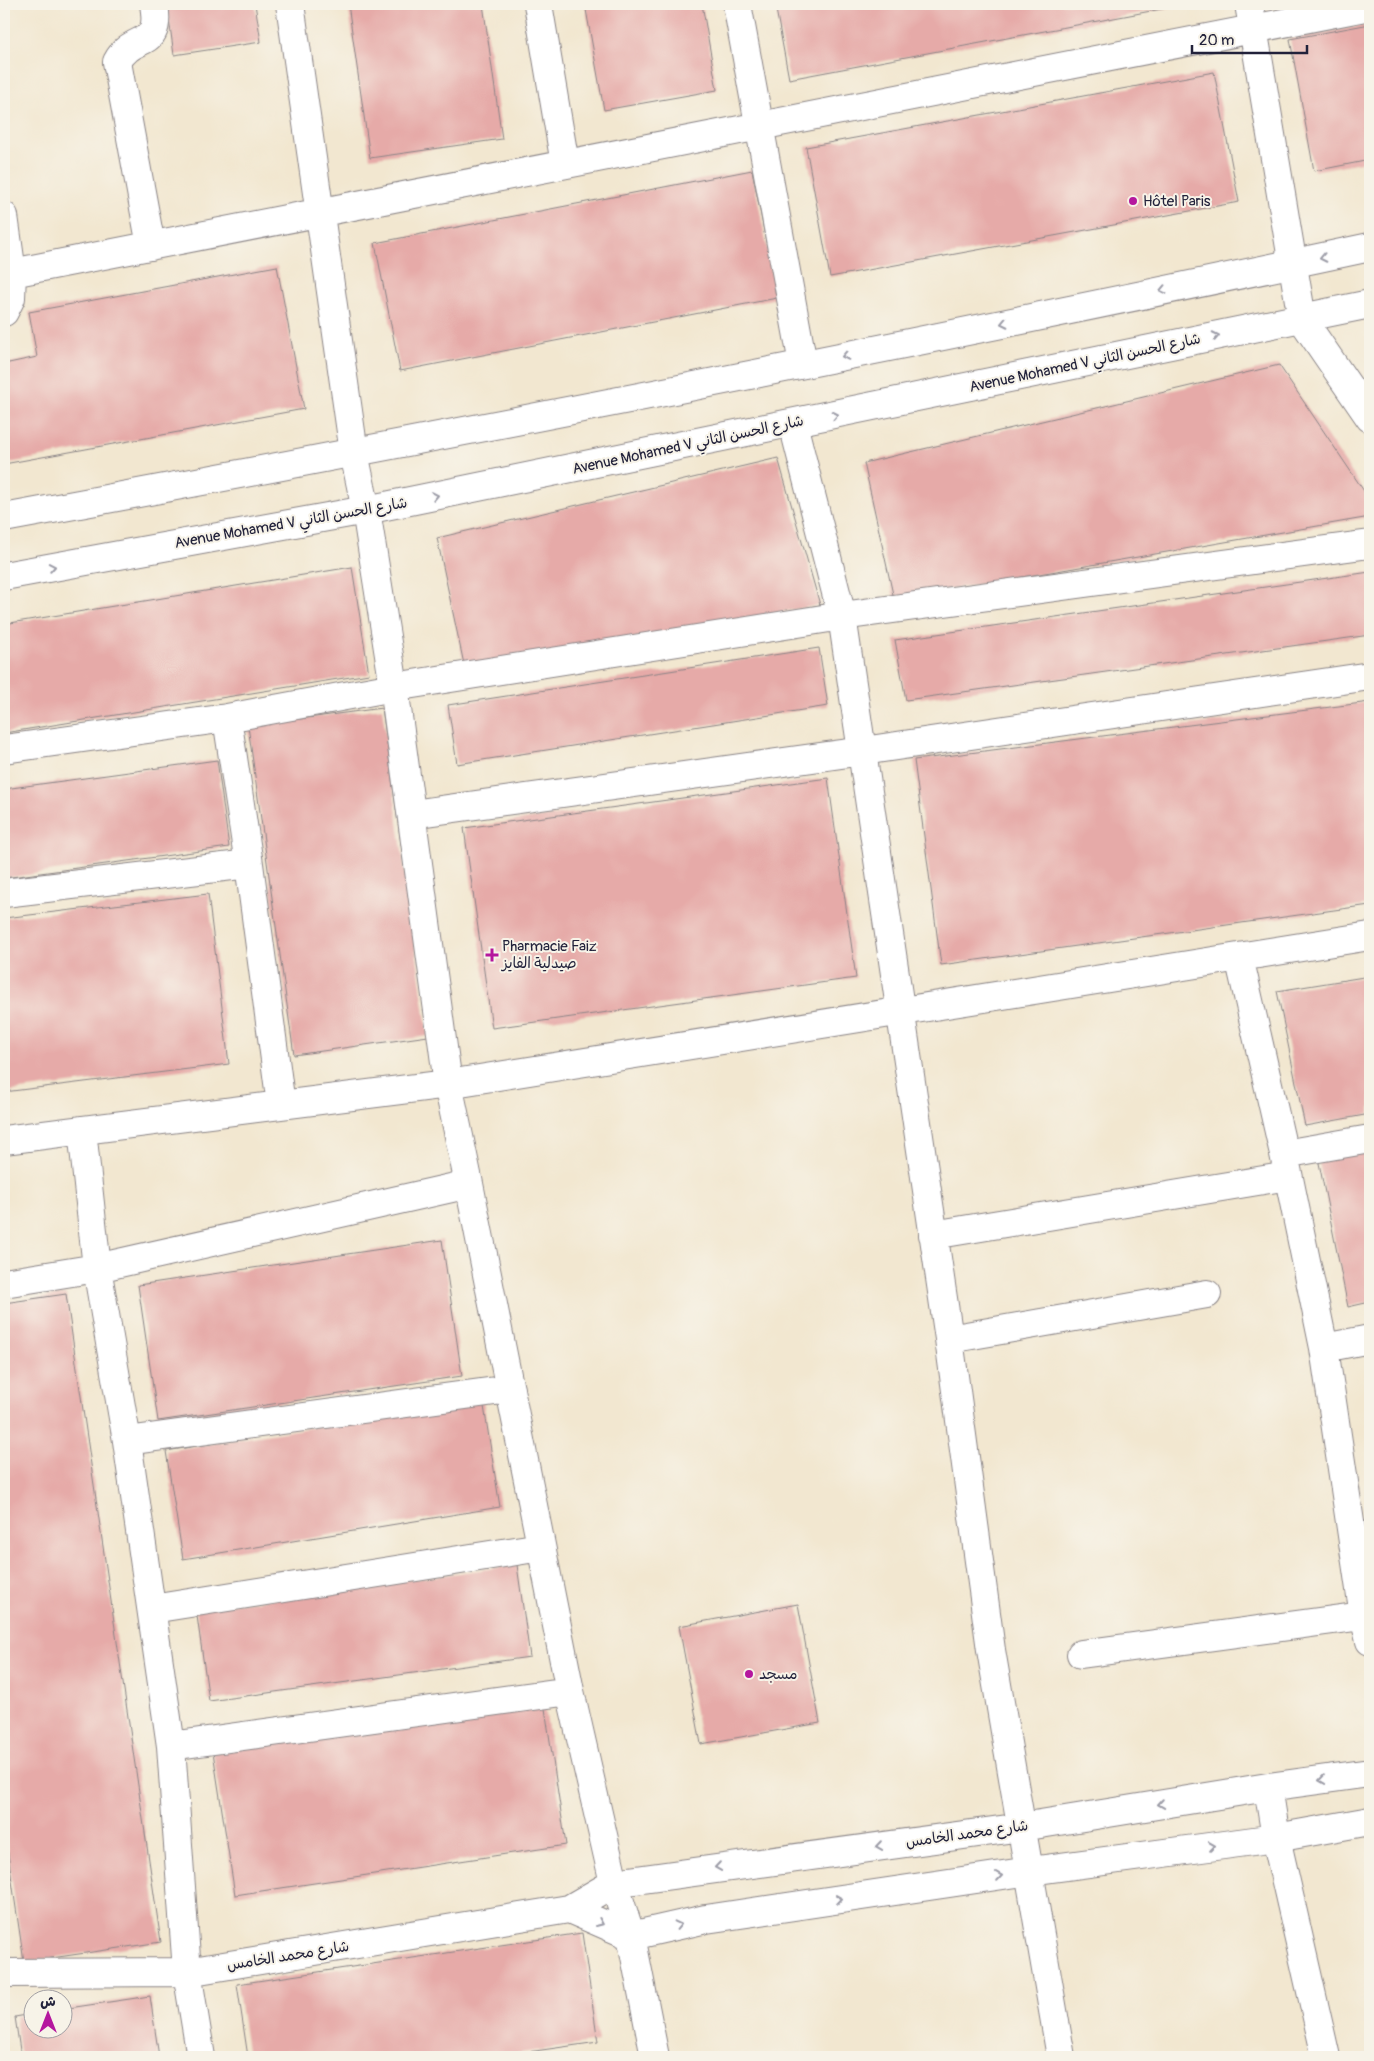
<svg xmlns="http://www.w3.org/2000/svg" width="1374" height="2061" viewBox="0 0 1374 2061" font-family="Pangolin,'Playpen Sans Arabic',sans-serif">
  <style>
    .building { fill: #e6aaa8 }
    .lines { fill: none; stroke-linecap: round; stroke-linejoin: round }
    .minor-casing { stroke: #8a8486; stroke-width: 30 }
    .primary-casing { stroke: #8a8486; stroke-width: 30 }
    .minor { stroke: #fff; stroke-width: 28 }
    .primary { stroke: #fff; stroke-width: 28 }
    .oneway { stroke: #9c9ca7 }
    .poi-dot { fill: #b5179e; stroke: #f7f3e8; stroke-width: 2 }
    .labels { text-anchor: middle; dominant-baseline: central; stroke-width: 4; stroke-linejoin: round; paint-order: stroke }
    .poi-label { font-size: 15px; fill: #22223b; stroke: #f7f3e8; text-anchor: start }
    .street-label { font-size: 15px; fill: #22223b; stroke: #f7f3e8 }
  </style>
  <rect width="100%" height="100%" fill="#f7f3e8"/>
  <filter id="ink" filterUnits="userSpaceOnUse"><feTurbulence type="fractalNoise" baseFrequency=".02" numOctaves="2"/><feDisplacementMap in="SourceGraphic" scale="10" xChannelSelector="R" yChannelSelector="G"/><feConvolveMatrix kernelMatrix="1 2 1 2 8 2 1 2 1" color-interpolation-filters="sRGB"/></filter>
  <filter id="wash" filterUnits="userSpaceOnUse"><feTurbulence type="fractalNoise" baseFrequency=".0096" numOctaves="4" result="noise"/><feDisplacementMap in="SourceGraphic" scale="20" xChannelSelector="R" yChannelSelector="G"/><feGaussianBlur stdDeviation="1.12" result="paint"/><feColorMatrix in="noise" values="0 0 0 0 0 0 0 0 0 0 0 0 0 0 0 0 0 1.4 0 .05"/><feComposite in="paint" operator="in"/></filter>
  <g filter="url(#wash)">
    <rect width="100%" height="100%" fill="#f2e7d0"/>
    <g id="blocks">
      <path class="building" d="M 167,4 L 255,4 L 261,42 L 174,55 Z
        M 348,4 L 483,4 L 502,139 L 370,158 Z
        M 585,4 L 702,4 L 717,90 L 604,110 Z
        M 775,4 L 1183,4 L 1183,5 L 789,79 Z
        M 1370,24 L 1370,160 L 1314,171 L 1290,39 Z
        M 1214,72 L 1239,202 L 830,277 L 806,147 Z
        M 752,170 L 777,298 L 400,371 L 375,243 Z
        M 277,266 L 304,409 L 4,464 L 4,364 L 37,357 L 29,312 Z
        M 1279,365 L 1370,500 L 1370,517 L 894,599 L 864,463 Z
        M 778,458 L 820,605 L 465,669 L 437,538 Z
        M 352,567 L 369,674 L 4,733 L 4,624 Z
        M 1370,572 L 1370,635 L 906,700 L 895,640 Z
        M 819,648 L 828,706 L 457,764 L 448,705 Z
        M 1370,702 L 1370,905 L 941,965 L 914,760 Z
        M 382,708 L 428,1036 L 294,1055 L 248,726 Z
        M 217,760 L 229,847 L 4,878 L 4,789 Z
        M 828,778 L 856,978 L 492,1028 L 464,828 Z
        M 208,894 L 229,1064 L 4,1092 L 4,918 Z
        M 1370,976 L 1370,1114 L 1305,1126 L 1277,991 Z
        M 1370,1148 L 1370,1302 L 1348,1307 L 1318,1158 Z
        M 442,1240 L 462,1376 L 158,1421 L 138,1285 Z
        M 66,1294 L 161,1942 L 24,1962 L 4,1827 L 4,1303 Z
        M 483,1400 L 500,1507 L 183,1559 L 166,1451 Z
        M 517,1565 L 530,1657 L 209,1701 L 196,1609 Z
        M 798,1604 L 820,1723 L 701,1744 L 679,1626 Z
        M 544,1702 L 566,1845 L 235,1895 L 213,1752 Z
        M 582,1933 L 598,2042 L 493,2057 L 248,2057 L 237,1984 Z
        M 150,1996 L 159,2057 L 21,2057 L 15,2017 L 32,2014 L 32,2028 L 62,2028 L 62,2009 Z"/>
    </g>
  </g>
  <g filter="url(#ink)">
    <use href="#blocks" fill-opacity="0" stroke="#8a8486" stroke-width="1"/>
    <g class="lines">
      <defs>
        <path id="minor" d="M 290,4 L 354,453 L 366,510 L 394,687 L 448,1084 L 469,1184 L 570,1691 L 614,1883 L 631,1936 L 655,2057
          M 538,4 L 565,164
          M 737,4 L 803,364
          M 1249,4 L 1302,319 L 1370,418
          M 4,216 L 12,273 L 11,298 L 4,312
          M 151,246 L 117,62 C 133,31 162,52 154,4
          M 12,273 L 1370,6
          M 793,424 L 842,616 L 949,1339 L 991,1650 L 1061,2057
          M 227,718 L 249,864 L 281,1105
          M 4,749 L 227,718 L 394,687 L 842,616 L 1370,544
          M 412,814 L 863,751 L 1370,676
          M 4,893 L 249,864
          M 1239,957 L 1284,1154 L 1324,1348 L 1364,1616 L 1370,1641
          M 82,1130 L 97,1268 L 127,1441 L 171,1746 L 187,1972 L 201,2057
          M 4,1140 L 448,1084 L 1370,936
          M 1284,1154 L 1370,1139
          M 933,1235 L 1288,1176
          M 4,1283 L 97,1268 L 469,1184
          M 949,1339 L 1207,1294
          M 1324,1348 L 1370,1339
          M 127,1441 L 510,1389
          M 152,1609 L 541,1547
          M 1081,1654 L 1370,1615
          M 171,1746 L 570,1691
          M 1268,1787 L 1276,1838 L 1326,2057
          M 569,1909 L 631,1936 L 706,1919 L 1030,1871 L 1276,1838 L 1370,1821
          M 4,1973 L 187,1972 L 569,1909 L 614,1883 L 1022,1827 L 1268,1787 L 1370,1773"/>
        <path id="primary" d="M 4,518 C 460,434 916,344 1370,247
          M 4,576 L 366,510 L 1370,304"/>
      </defs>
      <use href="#minor" class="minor-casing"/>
      <use href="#primary" class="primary-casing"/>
      <use href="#minor" class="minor"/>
      <use href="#primary" class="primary"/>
    </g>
    <defs><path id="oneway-chevron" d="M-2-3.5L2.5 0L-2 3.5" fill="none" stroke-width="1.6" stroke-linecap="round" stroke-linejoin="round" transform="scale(1.25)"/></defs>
    <g class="oneway">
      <use href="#oneway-chevron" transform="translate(1323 258) rotate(168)"/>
      <use href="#oneway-chevron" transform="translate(1163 290) rotate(168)"/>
      <use href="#oneway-chevron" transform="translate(1004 323) rotate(168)"/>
      <use href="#oneway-chevron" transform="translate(1216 336) rotate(-12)"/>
      <use href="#oneway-chevron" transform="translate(845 356) rotate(168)"/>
      <use href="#oneway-chevron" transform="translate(835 415) rotate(-12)"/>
      <use href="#oneway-chevron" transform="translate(435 496) rotate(-11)"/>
      <use href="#oneway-chevron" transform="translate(52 567) rotate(-10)"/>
      <use href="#oneway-chevron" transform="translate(1322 1780) rotate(172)"/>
      <use href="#oneway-chevron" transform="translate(1161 1804) rotate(171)"/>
      <use href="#oneway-chevron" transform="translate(879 1846) rotate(172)"/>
      <use href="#oneway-chevron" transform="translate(1212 1846) rotate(-8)"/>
      <use href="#oneway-chevron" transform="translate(718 1867) rotate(172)"/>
      <use href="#oneway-chevron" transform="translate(999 1876) rotate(-8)"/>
      <use href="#oneway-chevron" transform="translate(839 1899) rotate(-8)"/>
      <use href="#oneway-chevron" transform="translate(600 1923) rotate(23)"/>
      <use href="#oneway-chevron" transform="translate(678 1925) rotate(-13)"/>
    </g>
  </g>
  <g class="poi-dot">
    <circle cx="1133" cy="201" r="5"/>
    <path d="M489.5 947.5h5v5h5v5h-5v5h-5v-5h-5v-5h5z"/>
    <circle cx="749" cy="1674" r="5"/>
  </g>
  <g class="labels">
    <g class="poi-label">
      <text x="1143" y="201">Hôtel Paris</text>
      <text x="502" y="946">Pharmacie Faiz<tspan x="502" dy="17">صيدلية الفايز</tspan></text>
      <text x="759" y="1674">مسجد</text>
    </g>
    <g class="street-label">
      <text transform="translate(1085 363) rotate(-12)">Avenue Mohamed V شارع الحسن الثاني</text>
      <text transform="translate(688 445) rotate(-12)">Avenue Mohamed V شارع الحسن الثاني</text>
      <text transform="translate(291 523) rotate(-10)">Avenue Mohamed V شارع الحسن الثاني</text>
      <text transform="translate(967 1834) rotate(-8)">شارع محمد الخامس</text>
      <text transform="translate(288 1956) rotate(-9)">شارع محمد الخامس</text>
    </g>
  </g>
  <rect width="1374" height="2061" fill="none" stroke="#f7f3e8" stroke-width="20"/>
  <g transform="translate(48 2014)"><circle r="24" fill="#f7f3e8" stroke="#a29fa3"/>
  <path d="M0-4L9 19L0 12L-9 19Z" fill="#b5179e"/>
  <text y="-8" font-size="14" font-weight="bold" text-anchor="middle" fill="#22223b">ش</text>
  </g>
  <path d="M1192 45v8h115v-8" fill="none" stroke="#22223b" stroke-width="2.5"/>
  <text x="1199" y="45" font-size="15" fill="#22223b" stroke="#f7f3e8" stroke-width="4" paint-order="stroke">20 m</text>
</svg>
